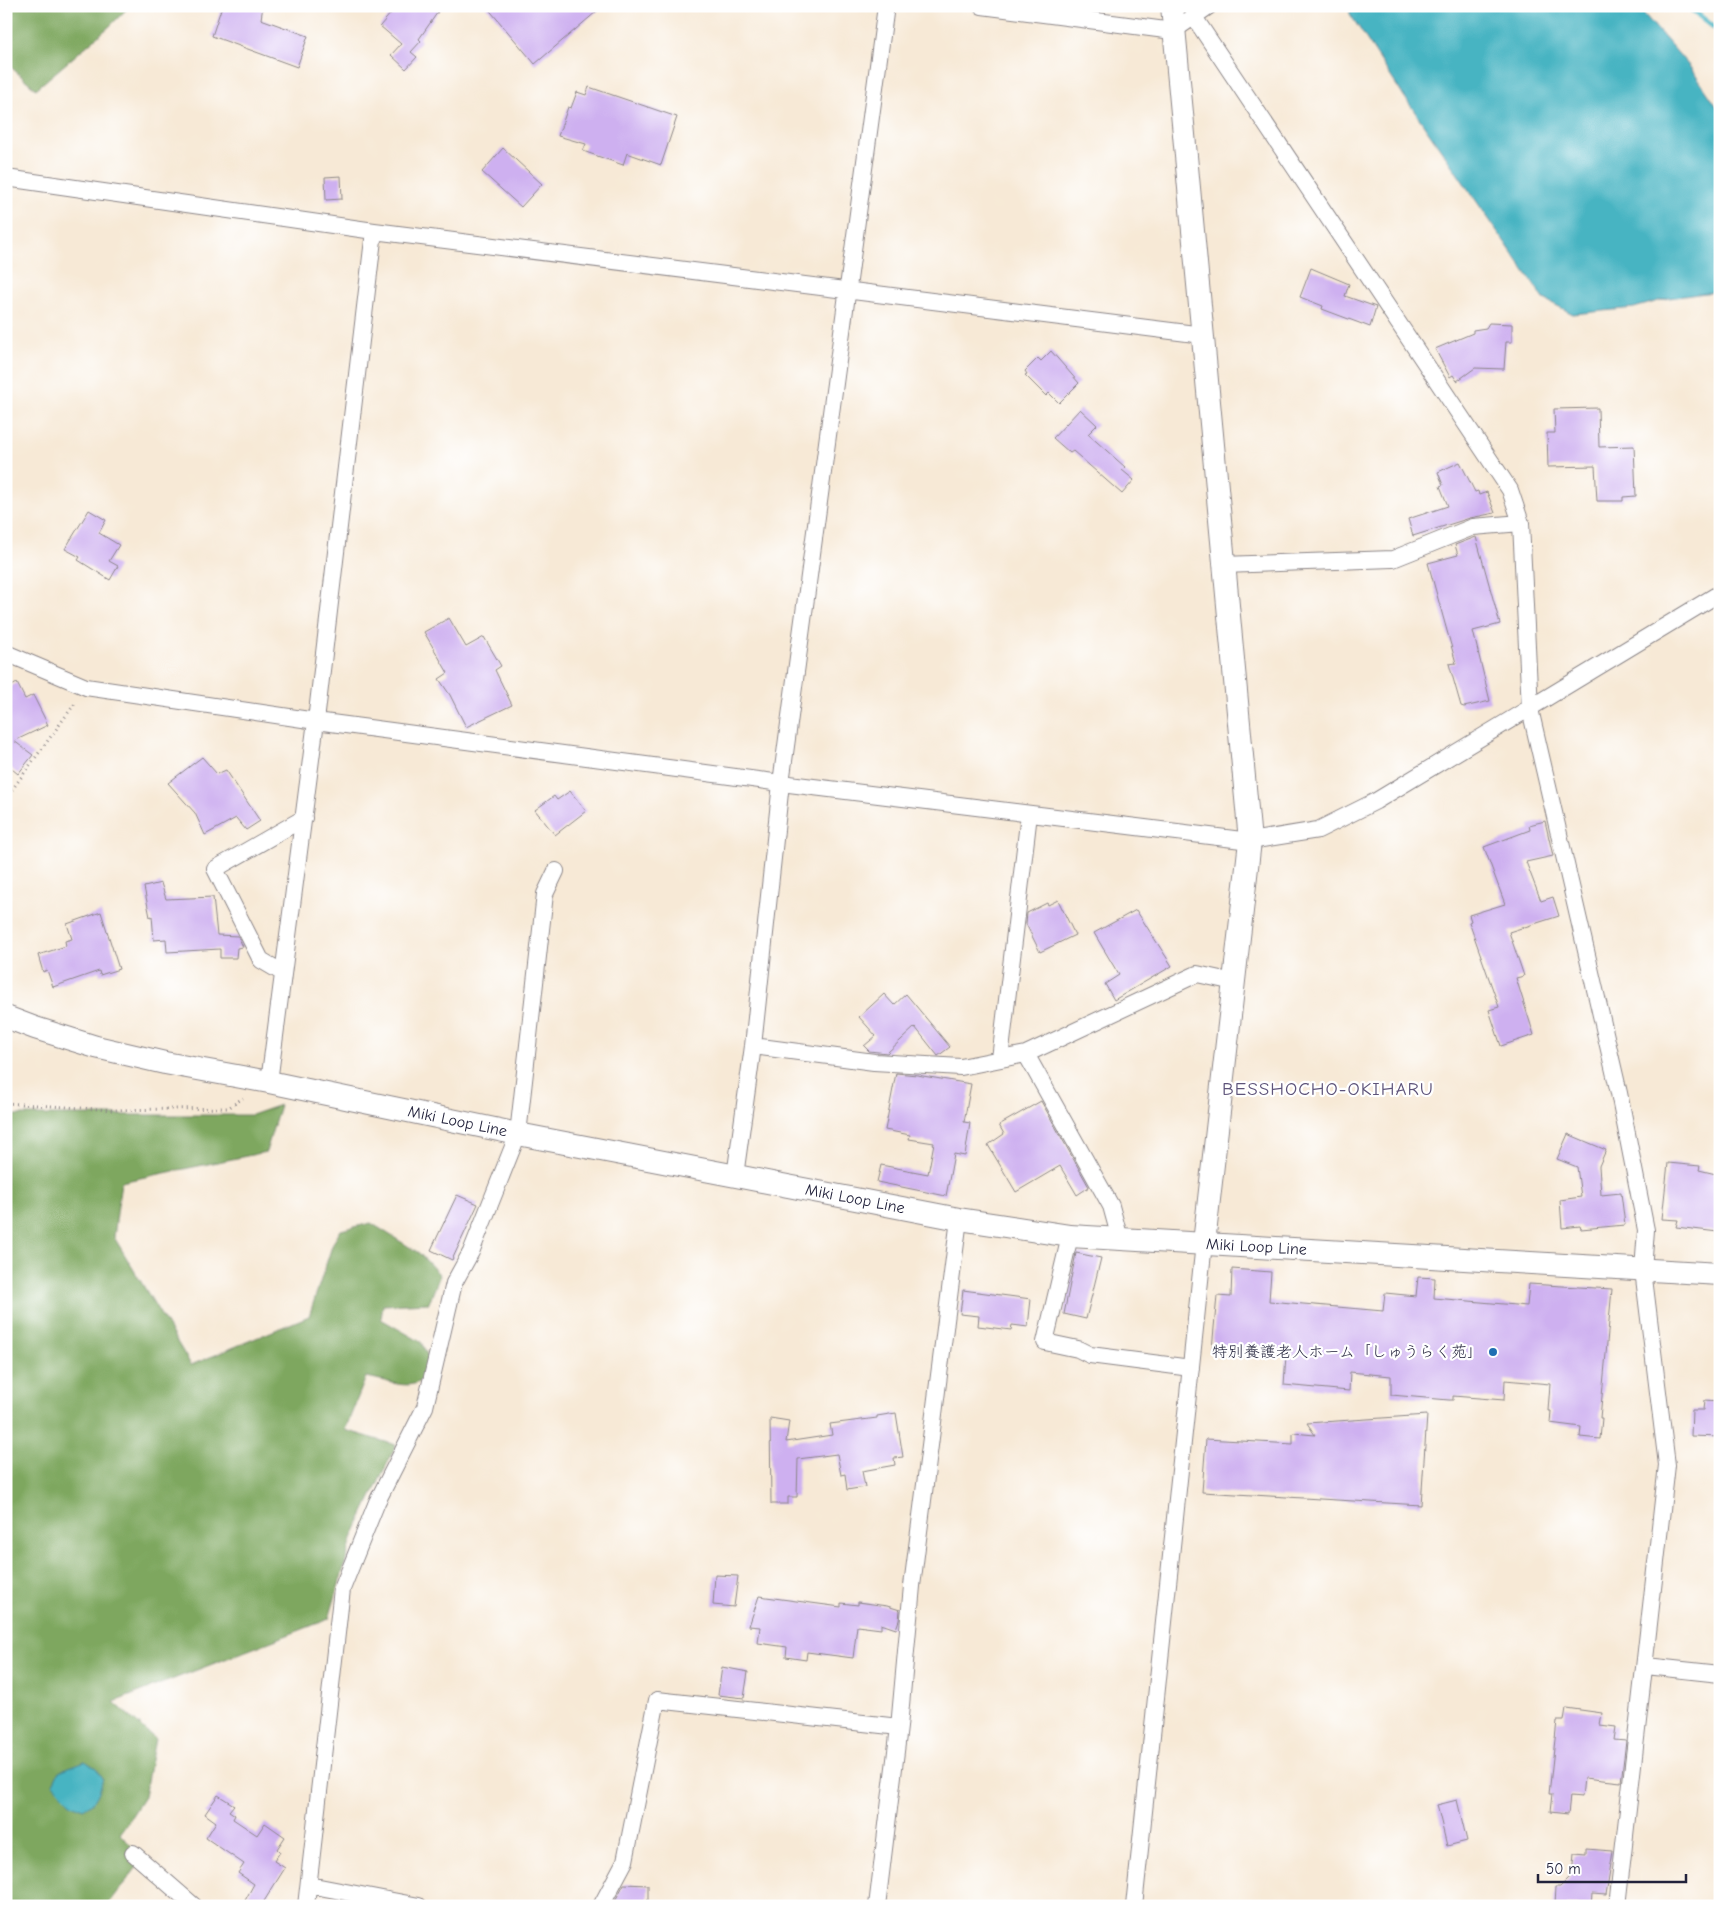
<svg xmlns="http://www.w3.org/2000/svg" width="1726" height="1912" viewBox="0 0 1726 1912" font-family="'Comic Neue','Klee One',sans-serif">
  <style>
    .forest { fill: #7ea75f; stroke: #50644d }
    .water { fill: #46b4c2; stroke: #346b7e }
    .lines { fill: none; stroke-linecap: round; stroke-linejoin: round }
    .stream { stroke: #46b4c2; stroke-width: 5.5 }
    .building { fill: #ceb0f0 }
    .street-casing { stroke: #8c8688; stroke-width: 18 }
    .secondary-casing { stroke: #8c8688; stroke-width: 24 }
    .path { stroke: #8c8688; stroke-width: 3; stroke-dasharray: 1 4; stroke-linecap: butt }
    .street { stroke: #fff; stroke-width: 16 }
    .secondary { stroke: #fff; stroke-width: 22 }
    .poi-dot { fill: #1f6fb2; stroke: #fff; stroke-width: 2 }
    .labels { text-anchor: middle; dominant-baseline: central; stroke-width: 4.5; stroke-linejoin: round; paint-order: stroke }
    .street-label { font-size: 16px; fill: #22223b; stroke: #fff }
    .poi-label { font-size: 16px; fill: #22223b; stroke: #fff; text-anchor: end }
    .quarter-label { font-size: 19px; letter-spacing: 1px; fill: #5e547a; stroke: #fff }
  </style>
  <rect width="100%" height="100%" fill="#fff"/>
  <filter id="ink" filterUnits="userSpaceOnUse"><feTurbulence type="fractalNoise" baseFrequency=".02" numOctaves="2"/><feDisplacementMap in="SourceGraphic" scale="10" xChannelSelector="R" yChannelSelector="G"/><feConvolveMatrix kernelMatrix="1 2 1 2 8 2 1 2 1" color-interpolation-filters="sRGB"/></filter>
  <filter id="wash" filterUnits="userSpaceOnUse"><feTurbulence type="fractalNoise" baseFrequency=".0096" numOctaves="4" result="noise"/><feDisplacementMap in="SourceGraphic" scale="20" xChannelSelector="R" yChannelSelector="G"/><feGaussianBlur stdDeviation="1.12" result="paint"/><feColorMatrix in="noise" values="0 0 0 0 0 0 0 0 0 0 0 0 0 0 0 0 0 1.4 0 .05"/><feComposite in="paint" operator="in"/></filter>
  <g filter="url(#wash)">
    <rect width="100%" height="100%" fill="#f7e9d6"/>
    <path class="forest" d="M 6,6 L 130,6 L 110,26 L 36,89 L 6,63 Z
      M 280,1105 L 266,1152 L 121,1182 L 114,1237 L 191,1365 L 309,1316 L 333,1243 L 341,1230 L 371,1223 L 419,1253 L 440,1275 L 429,1303 L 383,1305 L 381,1319 L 421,1342 L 433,1367 C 417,1397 393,1381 366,1377 L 345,1430 L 396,1445 L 353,1536 L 329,1619 L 114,1702 L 155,1739 L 144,1797 L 120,1834 L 144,1858 L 107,1906 L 6,1906 L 6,1115 L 251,1115 Z"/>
    <path class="water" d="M 1350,6 L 1637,6 L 1690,67 L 1720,111 L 1720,291 L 1669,298 L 1634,308 L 1573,314 L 1544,299 L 1397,86 L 1350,14 Z
      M 85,1761 L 96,1768 L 103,1778 C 99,1793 97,1802 83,1809 L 70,1803 L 53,1783 L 59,1771 Z"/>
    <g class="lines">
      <path class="stream" d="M 1687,6 L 1720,32"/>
    </g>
    <g id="blocks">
      <path class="building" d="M 222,6 L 263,6 L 261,19 L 308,36 L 297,67 L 212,36 Z
        M 397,6 L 442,6 L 419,39 L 421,41 L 411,52 L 417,57 L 406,69 L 391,55 L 401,44 L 380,26 Z
        M 486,6 L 603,6 L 535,64 Z
        M 589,87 L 677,117 L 661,165 L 627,153 L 623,165 L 583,151 L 586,144 L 558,136 L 568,107 L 571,108 L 577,92 L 586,95 Z
        M 503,148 L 542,184 L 521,207 L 482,172 Z
        M 341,176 L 342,199 L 326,200 L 325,177 Z
        M 1311,268 L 1349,284 L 1345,296 L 1376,307 L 1370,327 L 1322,309 L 1323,306 L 1300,297 Z
        M 1489,323 L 1512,324 L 1512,342 L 1506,342 L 1504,369 L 1475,368 L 1457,381 L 1453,375 L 1450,377 L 1435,349 L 1473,333 L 1473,330 L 1486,328 Z
        M 1051,351 L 1079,383 L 1059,403 L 1049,393 L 1046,396 L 1025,375 L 1027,374 L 1025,371 L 1038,358 L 1041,361 Z
        M 1598,408 L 1599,447 L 1634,446 L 1636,496 L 1623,497 L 1623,501 L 1597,501 L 1595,466 L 1548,467 L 1547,433 L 1555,433 L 1554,409 Z
        M 1080,409 L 1097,425 L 1088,434 L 1125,467 L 1122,470 L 1134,480 L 1122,494 L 1073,451 L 1070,453 L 1053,438 Z
        M 1460,462 L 1475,492 L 1478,491 L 1479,495 L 1487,492 L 1495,513 L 1470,518 L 1413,536 L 1408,519 L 1448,506 L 1440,486 L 1443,485 L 1438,472 Z
        M 89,510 L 106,520 L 99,533 L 119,545 L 109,561 L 118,566 L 110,580 L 78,560 L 80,557 L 65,549 Z
        M 1476,537 L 1500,624 L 1473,631 L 1490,701 L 1464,707 L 1461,706 L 1449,664 L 1456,663 L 1428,563 L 1458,555 L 1455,545 Z
        M 449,618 L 466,647 L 484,637 L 501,666 L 495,670 L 512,705 L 466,727 L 450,695 L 439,679 L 448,673 L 424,632 Z
        M 17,683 L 25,699 L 33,695 L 48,725 L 14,741 L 33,755 L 18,774 L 6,764 L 6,689 Z
        M 202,757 L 217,774 L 226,770 L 260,821 L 246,830 L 236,818 L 205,835 L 195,813 L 168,783 Z
        M 570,791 L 586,811 L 555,835 L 535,810 L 554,796 L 557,800 Z
        M 1545,821 L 1553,856 L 1526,862 L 1541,901 L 1553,897 L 1559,916 L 1509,932 L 1524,976 L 1516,978 L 1534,1035 L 1501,1046 L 1489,1010 L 1499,1007 L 1469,922 L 1471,921 L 1469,915 L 1505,904 L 1484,847 L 1530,830 L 1529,825 Z
        M 161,883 L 166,899 L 213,897 L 217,935 L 238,936 L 243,947 L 237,948 L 236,958 L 220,958 L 220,949 L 167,952 L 166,939 L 154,940 L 152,916 L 150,917 L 144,887 Z
        M 1058,900 L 1075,935 L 1040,952 L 1026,924 L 1027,913 L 1047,903 L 1048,905 Z
        M 1136,910 L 1172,966 L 1114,1000 L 1105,984 L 1119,975 L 1094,933 Z
        M 101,912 L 119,969 L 100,975 L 99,971 L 53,987 L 47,970 L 43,972 L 38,955 L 66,946 L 65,941 L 72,939 L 67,924 Z
        M 884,994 L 894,1005 L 906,994 L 950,1047 L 938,1056 L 915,1027 L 887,1053 L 869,1051 L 864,1046 L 876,1036 L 859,1017 Z
        M 896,1073 L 917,1075 L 971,1084 L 964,1122 L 970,1123 L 965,1156 L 954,1154 L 946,1196 L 877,1182 L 881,1165 L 928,1174 L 934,1143 L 909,1139 L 910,1135 L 885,1130 Z
        M 1041,1101 L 1089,1187 L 1077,1195 L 1060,1166 L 1016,1192 L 988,1145 L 1004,1134 L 999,1125 Z
        M 1568,1134 L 1606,1150 L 1599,1166 L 1601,1195 L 1621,1193 L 1625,1225 L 1581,1229 L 1580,1226 L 1562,1228 L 1560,1200 L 1581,1197 L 1577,1167 L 1557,1159 Z
        M 1668,1163 L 1700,1166 L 1699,1170 L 1720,1175 L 1718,1232 L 1676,1227 L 1678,1220 L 1662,1219 Z
        M 457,1195 L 478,1204 L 452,1260 L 431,1250 Z
        M 1076,1253 L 1101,1258 L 1086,1319 L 1064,1314 Z
        M 1232,1269 L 1271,1272 L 1269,1301 L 1383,1311 L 1385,1293 L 1416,1296 L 1418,1277 L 1435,1278 L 1434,1298 L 1527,1306 L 1529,1284 L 1612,1289 L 1600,1418 L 1602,1418 L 1600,1439 L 1580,1437 L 1581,1427 L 1550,1423 L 1551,1411 L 1548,1411 L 1550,1384 L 1505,1380 L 1504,1400 L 1453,1396 L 1453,1400 L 1449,1400 L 1391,1395 L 1391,1376 L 1350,1372 L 1349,1391 L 1284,1385 L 1286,1355 L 1212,1349 L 1217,1296 L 1231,1297 Z
        M 963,1290 L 1031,1299 L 1028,1327 L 1012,1325 L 1011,1330 L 978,1326 L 979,1316 L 960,1314 Z
        M 1704,1401 L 1720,1402 L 1720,1437 L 1691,1436 L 1692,1410 L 1703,1410 Z
        M 896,1413 L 903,1457 L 894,1458 L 895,1465 L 862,1471 L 865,1487 L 847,1490 L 845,1474 L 841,1475 L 837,1454 L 798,1459 L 797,1497 L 788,1497 L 788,1504 L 771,1504 L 770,1418 L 789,1421 L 786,1442 L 832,1435 L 830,1424 L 877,1418 L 877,1416 Z
        M 1427,1415 L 1421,1505 L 1202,1492 L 1206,1439 L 1293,1444 L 1293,1433 L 1315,1435 L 1307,1423 Z
        M 715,1575 L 738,1576 L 734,1607 L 713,1605 Z
        M 759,1596 L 841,1607 L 841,1603 L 858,1605 L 858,1602 L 887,1606 L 900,1610 L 899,1620 L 896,1629 L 881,1624 L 881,1629 L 857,1626 L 853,1658 L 807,1652 L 806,1660 L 786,1657 L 787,1647 L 758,1643 L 760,1627 L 749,1626 Z
        M 722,1667 L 748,1672 L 744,1698 L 718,1695 Z
        M 1566,1708 L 1602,1713 L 1600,1725 L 1616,1727 L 1614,1740 L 1626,1741 L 1621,1782 L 1584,1778 L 1582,1797 L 1570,1796 L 1568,1814 L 1550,1812 L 1552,1794 L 1549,1794 L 1557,1721 L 1564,1721 Z
        M 218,1795 L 234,1805 L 229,1811 L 235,1815 L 233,1819 L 257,1835 L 265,1823 L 285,1837 L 277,1849 L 280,1852 L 274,1861 L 285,1868 L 261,1906 L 242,1906 L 254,1884 L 238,1873 L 244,1864 L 206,1838 L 216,1822 L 205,1814 Z
        M 1457,1800 L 1467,1841 L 1447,1846 L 1437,1805 Z
        M 1586,1849 L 1613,1851 L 1606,1895 L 1592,1894 L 1591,1906 L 1554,1906 L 1555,1887 L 1560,1887 L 1572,1875 L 1574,1854 L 1586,1855 Z
        M 624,1884 L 648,1885 L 648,1906 L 616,1906 L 616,1899 Z"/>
    </g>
  </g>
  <g filter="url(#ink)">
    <use href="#blocks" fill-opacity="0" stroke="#8c8688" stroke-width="1"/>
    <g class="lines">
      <defs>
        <path id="street" d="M 982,6 L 1173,31 L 1209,6
          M 1194,17 L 1510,490 L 1521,523 L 1530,709 L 1619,1093 L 1646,1230 L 1643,1270 L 1667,1465 L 1617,1906
          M 6,178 L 374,231 L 1203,335
          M 1224,565 L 1393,559 L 1473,527 L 1521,523
          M 6,653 L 86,687 L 316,721 L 781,783 L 1250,841 L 1318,830 L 1376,801 L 1720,593
          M 283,973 L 261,960 L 215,869 L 304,818
          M 753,1046 L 874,1062 L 961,1067 L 1026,1054 L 1197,974 L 1234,982
          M 1026,1054 L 1111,1206 L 1120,1239
          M 1000,1059 L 1029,814
          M 269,1082 L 316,721 L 374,231
          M 735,1176 L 753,1046 L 781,783 L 886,6
          M 1070,1236 L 1045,1342 L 1078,1349 L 1090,1355 L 1191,1368
          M 1646,1666 L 1720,1674
          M 133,1853 L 194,1906
          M 309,1885 L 419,1906
          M 306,1906 L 342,1589 L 377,1502 L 425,1407 L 454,1283 L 471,1252 L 518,1134 L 545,894 L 556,871
          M 601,1906 L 625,1861 L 657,1700 L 899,1727 L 912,1586 L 959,1219
          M 877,1906 L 899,1727
          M 1134,1906 L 1204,1243"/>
        <g id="secondary">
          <path d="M 1172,6 L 1250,841 L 1204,1243"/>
          <path id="s1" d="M 6,1017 L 35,1028 L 96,1047 L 165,1063 L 269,1082 L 518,1134 L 959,1219 L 1070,1236 L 1720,1274"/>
        </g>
      </defs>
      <use href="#street" class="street-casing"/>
      <use href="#secondary" class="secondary-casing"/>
      <path class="path" d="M 1713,6 L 1720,13
        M 6,798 L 76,702
        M 6,1103 L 111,1110 L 228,1108 L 243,1098"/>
      <use href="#street" class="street"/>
      <use href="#secondary" class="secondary"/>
    </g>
  </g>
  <circle class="poi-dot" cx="1493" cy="1352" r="5"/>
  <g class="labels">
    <g class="street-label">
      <text stroke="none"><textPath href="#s1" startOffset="464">Miki Loop Line</textPath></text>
      <text stroke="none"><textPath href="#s1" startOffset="869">Miki Loop Line</textPath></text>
      <text stroke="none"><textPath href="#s1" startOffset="1274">Miki Loop Line</textPath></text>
    </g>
    <g class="poi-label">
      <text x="1483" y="1352">特別養護老人ホーム「しゅうらく苑」</text>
    </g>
    <g class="quarter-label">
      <text x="1328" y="1089">BESSHOCHO-OKIHARU</text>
    </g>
  </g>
  <rect width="1726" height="1912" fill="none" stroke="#fff" stroke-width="25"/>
  <path d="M1538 1874v8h148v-8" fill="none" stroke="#22223b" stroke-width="2.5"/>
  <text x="1546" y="1874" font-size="15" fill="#22223b" stroke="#ffffff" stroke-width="4" paint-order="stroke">50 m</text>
</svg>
